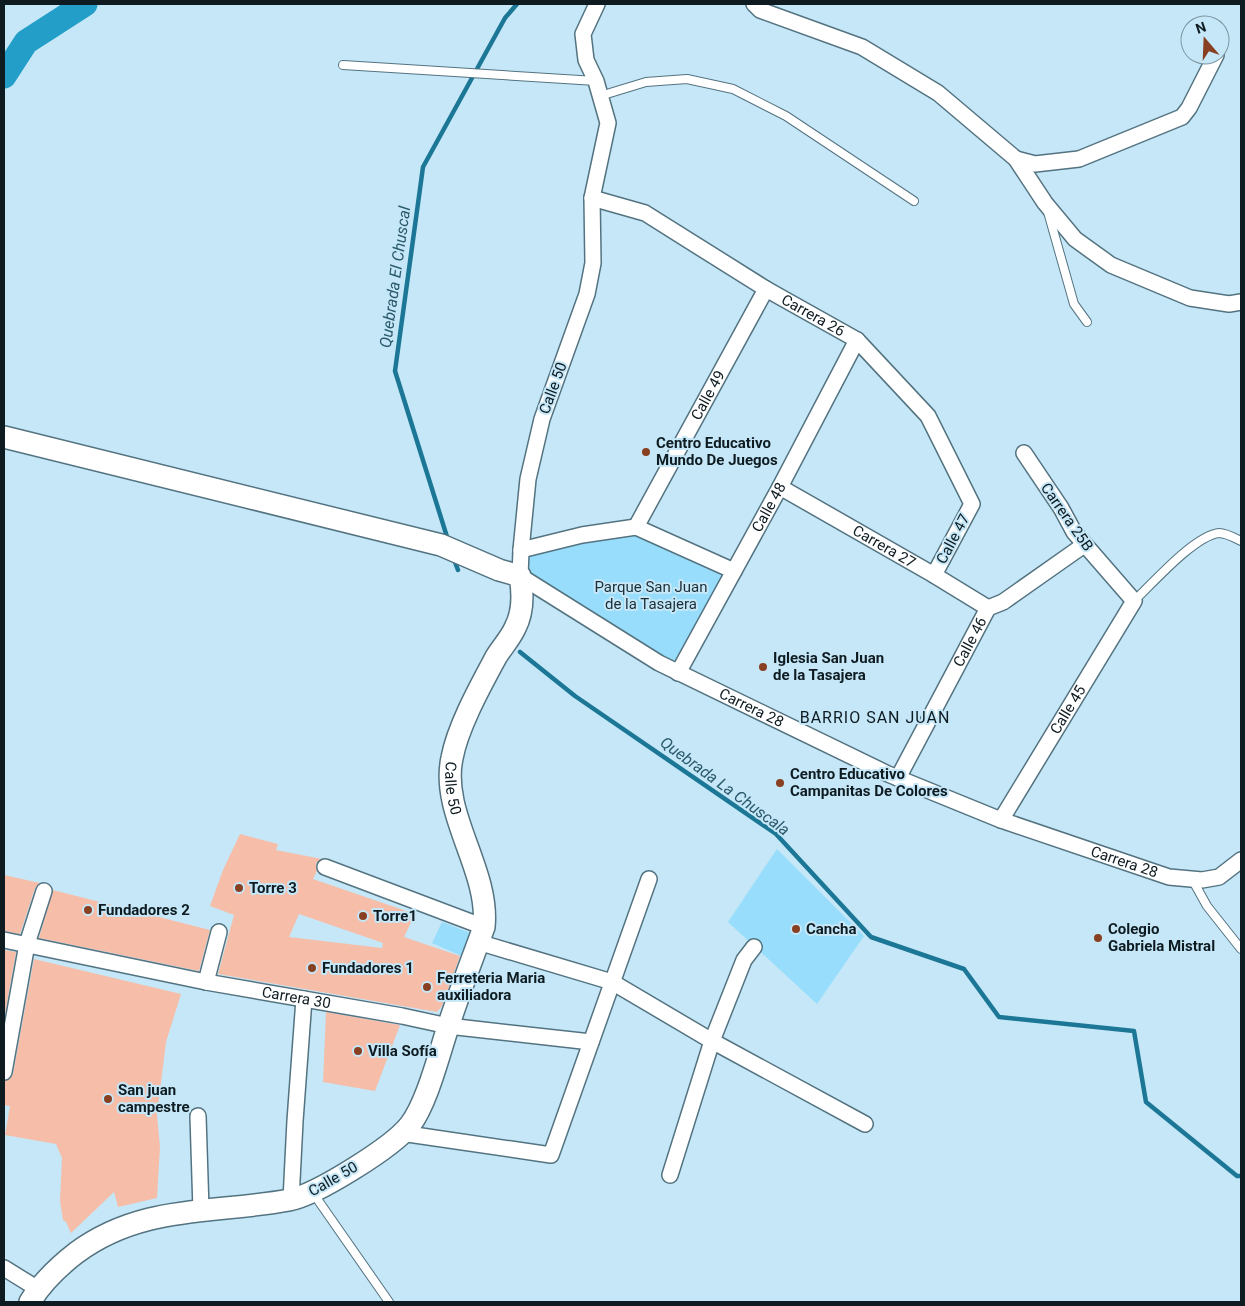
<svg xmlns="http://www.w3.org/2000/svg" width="1245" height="1306" viewBox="0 0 1245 1306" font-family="Roboto,sans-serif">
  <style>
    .green { fill: #98defc }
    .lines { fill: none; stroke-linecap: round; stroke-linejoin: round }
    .stream { stroke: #1c7796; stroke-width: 4.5 }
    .river { stroke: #229ec8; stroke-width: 25 }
    .building { fill: #f6bea9; fill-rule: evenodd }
    .lane-casing { stroke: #547380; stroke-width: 10 }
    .street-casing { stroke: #547380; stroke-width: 18 }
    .secondary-casing { stroke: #547380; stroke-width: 24 }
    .lane { stroke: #fff; stroke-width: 8 }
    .street { stroke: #fff; stroke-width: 15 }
    .secondary { stroke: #fff; stroke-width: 21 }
    .poi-dot { fill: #883f22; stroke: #c5e7f7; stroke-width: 2 }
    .labels { text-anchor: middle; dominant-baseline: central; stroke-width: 4; stroke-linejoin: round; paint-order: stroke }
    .street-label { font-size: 15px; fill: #0e1b21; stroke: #c5e7f7 }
    .poi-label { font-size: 15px; font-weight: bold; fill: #0e1b21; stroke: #c5e7f7; text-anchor: start }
    .park-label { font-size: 15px; fill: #1c2f38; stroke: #c5e7f7 }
    .water-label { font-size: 16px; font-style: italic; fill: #2a596c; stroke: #c5e7f7 }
    .neighbourhood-label { font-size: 16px; letter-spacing: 1px; fill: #0e1b21; stroke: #c5e7f7 }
  </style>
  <rect width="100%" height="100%" fill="#c5e7f7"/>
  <path class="green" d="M 635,529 L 732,572 L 677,672 L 523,586 L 529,549 Z
    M 777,849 L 864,936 L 817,1004 L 728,922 Z
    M 442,922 L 473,934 L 464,957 L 432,943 Z"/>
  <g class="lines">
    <path class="stream" d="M 74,4 L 78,9
      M 448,540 L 395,371 L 423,167 L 505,18 L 517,4
      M 453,557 L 458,570
      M 520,652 L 575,696 L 776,834 L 871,937 L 964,969 L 999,1017 L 1134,1031 L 1146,1102 L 1237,1176 L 1241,1176"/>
    <path class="river" d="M 4,76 L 26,42 L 85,4"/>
  </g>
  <path class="building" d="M 240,834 L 278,844 L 276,850 L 322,859 L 316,863 L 317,871 L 313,879 L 415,914 L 404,937 L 460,956 L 442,1006 L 437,1012 L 218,974 L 234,915 L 210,906 L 223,870 ZM 299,914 L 383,943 L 382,948 L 289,937 Z
    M 4,875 L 40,883 L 35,888 L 20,934 L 4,931 Z
    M 53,890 L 210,930 L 199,971 L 39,938 Z
    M 4,950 L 16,952 L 4,1020 Z
    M 34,959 L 181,994 L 166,1042 L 157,1115 L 160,1147 L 157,1198 L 118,1207 L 114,1192 L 71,1233 L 66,1222 L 63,1220 L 60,1201 L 62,1158 L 56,1144 L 5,1135 L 10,1106 L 4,1105 L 4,1081 L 11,1078 L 13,1074 Z
    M 326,1012 L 400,1025 L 375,1091 L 323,1082 Z"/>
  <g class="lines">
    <defs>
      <path id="lane" d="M 343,65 L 596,81
        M 600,96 L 646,82 L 687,79 L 733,89 L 786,116 L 914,201
        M 1048,212 L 1074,304 L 1087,322
        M 1134,601 C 1153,583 1194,536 1219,533 C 1226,533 1235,538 1241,541
        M 1192,879 L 1207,906 L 1241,949
        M 313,1193 L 389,1302"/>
      <g id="street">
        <path id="s1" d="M 597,4 L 583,34 L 586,60 L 596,81 L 608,123 L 592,198 L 593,263 L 587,294 L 542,419 L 528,479 L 521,550 L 520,576 L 659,663 L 888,774 L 1001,820 L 1169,877 L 1202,880 L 1219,877 L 1241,860"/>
        <path d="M 754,4 L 760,10 L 862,47 L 938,93 L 1016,159 L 1045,203 L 1075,239 L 1111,265 L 1190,298 L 1229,304 L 1241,302"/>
        <path d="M 1016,159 L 1035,164 L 1079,159 L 1182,117 L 1189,108 L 1216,55"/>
        <path id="s2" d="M 592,198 L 645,213 L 766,289 L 857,340 L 928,416 L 972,504 L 934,575"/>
        <path id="s3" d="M 780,487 L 934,575 L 988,608"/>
        <path id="s4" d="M 636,527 L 766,289"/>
        <path d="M 521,550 L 582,535 L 636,527 L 734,571"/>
        <path id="s5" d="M 678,673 L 780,487 L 857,340"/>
        <path id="s6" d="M 898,778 L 988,608 L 1003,602 L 1084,545"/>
        <path id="s7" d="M 1001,820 L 1134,601 L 1074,532 L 1061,508 L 1024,453"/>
        <path d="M 325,867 L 484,927"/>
        <path id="s8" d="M 4,940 L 206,982 L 402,1016 L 448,1026 L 591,1042"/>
        <path d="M 478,942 L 612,982 L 712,1041 L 865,1124"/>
        <path d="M 206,982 L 219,932"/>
        <path d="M 4,1072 L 27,944 L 44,891"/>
        <path d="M 198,1116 L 201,1210"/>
        <path d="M 401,1133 L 551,1155 L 649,879"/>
        <path d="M 670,1175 L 712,1041 L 744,960 L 754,947"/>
        <path d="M 291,1200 L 295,1121 L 304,999"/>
        <path d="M 4,1268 L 38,1289"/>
      </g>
      <g id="secondary">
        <path id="s9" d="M 4,437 L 441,545 L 499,570 L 520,576 C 523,593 523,613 515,628 C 510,639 502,647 496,657 C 481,685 458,726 452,758 C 440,814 490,870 484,927 C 472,960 459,993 448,1027 C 439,1054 427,1103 410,1125 C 393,1147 316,1195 289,1200 C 214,1214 142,1204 76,1253 C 58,1267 42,1282 30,1302"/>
      </g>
    </defs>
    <use href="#lane" class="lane-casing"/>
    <use href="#street" class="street-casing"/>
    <use href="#secondary" class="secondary-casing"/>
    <use href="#lane" class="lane"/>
    <use href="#street" class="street"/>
    <use href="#secondary" class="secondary"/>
  </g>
  <g class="poi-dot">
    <circle cx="646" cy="452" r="5"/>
    <circle cx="763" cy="667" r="5"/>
    <circle cx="780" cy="783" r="5"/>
    <circle cx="239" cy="888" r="5"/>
    <circle cx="88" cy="910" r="5"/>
    <circle cx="363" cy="916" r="5"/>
    <circle cx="796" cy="929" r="5"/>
    <circle cx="1098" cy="938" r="5"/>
    <circle cx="312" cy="968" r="5"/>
    <circle cx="427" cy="987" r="5"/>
    <circle cx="358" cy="1051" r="5"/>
    <circle cx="108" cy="1099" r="5"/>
  </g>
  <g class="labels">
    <g class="street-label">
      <text stroke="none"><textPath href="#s2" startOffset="252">Carrera 26</textPath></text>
      <text transform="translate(553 388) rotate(-70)">Calle 50</text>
      <text stroke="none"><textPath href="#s4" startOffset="150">Calle 49</textPath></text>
      <text stroke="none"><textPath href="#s5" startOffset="189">Calle 48</textPath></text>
      <text transform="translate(1067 517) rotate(55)">Carrera 25B</text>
      <text transform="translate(953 539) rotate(-62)">Calle 47</text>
      <text stroke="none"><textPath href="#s3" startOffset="120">Carrera 27</textPath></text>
      <text stroke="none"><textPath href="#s6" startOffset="154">Calle 46</textPath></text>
      <text stroke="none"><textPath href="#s1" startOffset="858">Carrera 28</textPath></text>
      <text stroke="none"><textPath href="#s7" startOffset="129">Calle 45</textPath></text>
      <text stroke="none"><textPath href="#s9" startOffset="764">Calle 50</textPath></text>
      <text stroke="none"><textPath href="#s1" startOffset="1262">Carrera 28</textPath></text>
      <text stroke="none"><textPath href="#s8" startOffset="298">Carrera 30</textPath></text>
      <text transform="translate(333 1179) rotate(-30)">Calle 50</text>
    </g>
    <g class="poi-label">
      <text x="656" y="443">Centro Educativo<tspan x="656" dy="17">Mundo De Juegos</tspan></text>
      <text x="773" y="658">Iglesia San Juan<tspan x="773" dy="17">de la Tasajera</tspan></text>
      <text x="790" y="774">Centro Educativo<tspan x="790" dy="17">Campanitas De Colores</tspan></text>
      <text x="249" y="888">Torre 3</text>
      <text x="98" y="910">Fundadores 2</text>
      <text x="373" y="916">Torre1</text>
      <text x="806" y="929">Cancha</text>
      <text x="1108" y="929">Colegio<tspan x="1108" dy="17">Gabriela Mistral</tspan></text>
      <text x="322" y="968">Fundadores 1</text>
      <text x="437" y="978">Ferreteria Maria<tspan x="437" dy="17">auxiliadora</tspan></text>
      <text x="368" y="1051">Villa Sofía</text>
      <text x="118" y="1090">San juan<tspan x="118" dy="17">campestre</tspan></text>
    </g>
    <g class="park-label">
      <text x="651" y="587">Parque San Juan<tspan x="651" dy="17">de la Tasajera</tspan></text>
    </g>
    <g class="water-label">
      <text transform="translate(395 277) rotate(-82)">Quebrada El Chuscal</text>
      <text transform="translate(725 786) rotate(36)">Quebrada La Chuscala</text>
    </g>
    <g class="neighbourhood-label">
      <text x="875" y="717">BARRIO SAN JUAN</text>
    </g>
  </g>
  <rect width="1245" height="1306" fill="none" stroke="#0e1b21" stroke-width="10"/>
  <g transform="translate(1205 40) rotate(341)"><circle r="24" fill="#c5e7f7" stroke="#7c95a1"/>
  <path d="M0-4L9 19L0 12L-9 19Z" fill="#883f22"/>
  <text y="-8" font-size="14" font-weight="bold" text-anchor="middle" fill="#0e1b21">N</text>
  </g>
</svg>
